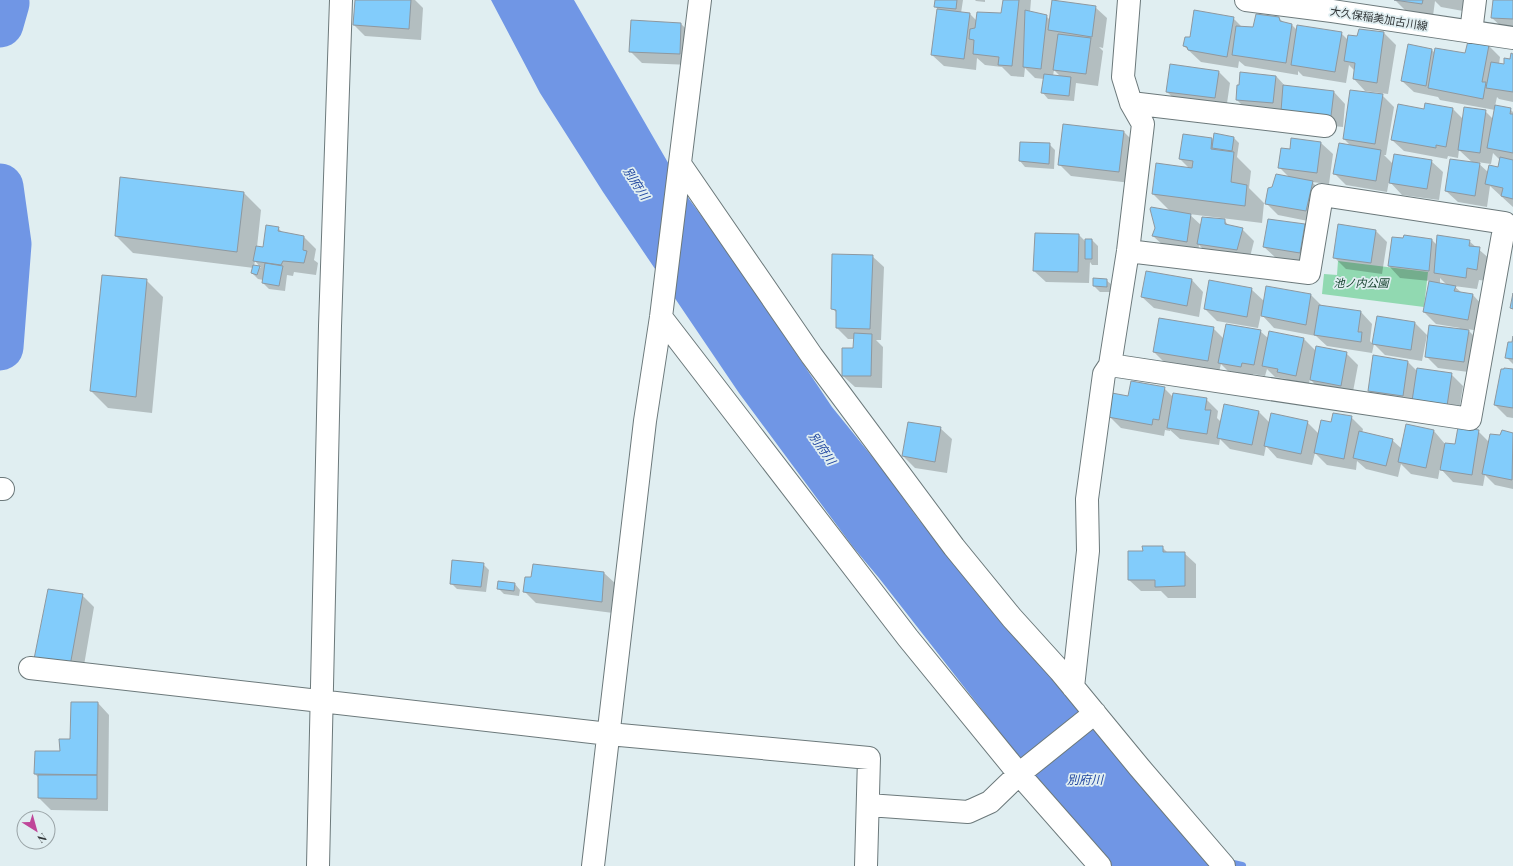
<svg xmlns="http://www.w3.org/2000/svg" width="1513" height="866" viewBox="0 0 1513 866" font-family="'Playfair Display','Noto Sans JP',serif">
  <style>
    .green { fill: #91d9b1 }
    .water { fill: #7096e5 }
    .shadow { fill: #0003; fill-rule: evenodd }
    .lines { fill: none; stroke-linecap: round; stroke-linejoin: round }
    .stream { stroke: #7096e5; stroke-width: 8 }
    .river { stroke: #7096e5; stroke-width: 47 }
    .building { fill: #82ccfb; stroke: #8e989f }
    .minor-casing { stroke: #6c797b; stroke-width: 24 }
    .secondary-casing { stroke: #6c797b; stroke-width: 24 }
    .minor { stroke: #fff; stroke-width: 22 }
    .secondary { stroke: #fff; stroke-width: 22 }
    .labels { text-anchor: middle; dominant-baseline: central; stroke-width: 3.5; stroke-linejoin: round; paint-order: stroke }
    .street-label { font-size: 11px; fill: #313638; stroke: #e0eef1 }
    .park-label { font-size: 11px; font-style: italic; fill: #0e3b26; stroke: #e0eef1 }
    .water-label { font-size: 12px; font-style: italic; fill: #1d449f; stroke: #e0eef1 }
  </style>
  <rect width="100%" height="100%" fill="#e0eef1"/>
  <path class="green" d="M 1338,261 L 1428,272 L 1424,307 L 1322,294 L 1324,274 L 1337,275 Z"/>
  <path class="water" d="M 491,0 L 574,0 L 689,199 L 729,253 L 832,407 L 883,470 L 919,520 L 980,590 L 1040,665 L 1063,689 L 1135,778 L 1211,866 L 1112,866 L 1054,802 L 879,578 L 853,547 L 739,393 L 603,192 L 540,93 Z"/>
  <path class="shadow" d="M 356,0 L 415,0 L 423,8 L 421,40 L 365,36 L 354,25 Z
    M 936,0 L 963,0 L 961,13 L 970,14 L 977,21 L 1002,14 L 1004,0 L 1031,0 L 1030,12 L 1046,16 L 1050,20 L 1095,7 L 1107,18 L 1103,48 L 1099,47 L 1103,51 L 1098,86 L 1076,83 L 1074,101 L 1048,99 L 1043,93 L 1044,79 L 1035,78 L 1025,68 L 1024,77 L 1011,76 L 1002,67 L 985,65 L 977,58 L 976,70 L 944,66 L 932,55 L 938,10 L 935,6 ZM 1054,70 L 1061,77 L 1053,76 Z
    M 975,0 L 985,0 L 985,2 L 976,1 Z
    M 1395,0 L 1465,0 L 1463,11 L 1441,7 L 1435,1 L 1433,16 L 1407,12 Z
    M 1494,0 L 1513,0 L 1513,30 L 1504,29 L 1492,18 Z
    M 1233,18 L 1243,28 L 1254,28 L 1279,18 L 1284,23 L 1292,25 L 1297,30 L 1341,33 L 1348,40 L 1358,37 L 1360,31 L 1384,33 L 1396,45 L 1388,94 L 1365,91 L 1354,79 L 1355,71 L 1349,65 L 1346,83 L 1303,76 L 1298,71 L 1298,75 L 1245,66 L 1239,61 L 1238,68 L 1201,62 L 1184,46 L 1191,38 Z
    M 632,21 L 681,24 L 693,35 L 691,65 L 642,63 L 630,51 Z
    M 1489,46 L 1500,57 L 1499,64 L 1504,65 L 1511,60 L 1513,55 L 1513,102 L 1499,99 L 1497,97 L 1495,106 L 1510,109 L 1513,112 L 1513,207 L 1490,186 L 1487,207 L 1458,202 L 1446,191 L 1473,163 L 1459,150 L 1458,158 L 1448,156 L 1447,159 L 1404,151 L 1392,140 L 1453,109 L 1463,119 L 1485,111 L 1493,119 L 1495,110 L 1440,100 L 1438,97 L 1414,92 L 1402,81 L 1432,50 L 1435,53 L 1466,54 ZM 1493,153 L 1500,160 L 1498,168 L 1489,173 L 1477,162 L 1491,164 Z
    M 1219,72 L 1230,83 L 1226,110 L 1179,103 L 1167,92 Z
    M 1276,76 L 1286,87 L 1334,92 L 1345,104 L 1343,127 L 1294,122 L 1248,111 L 1237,100 Z
    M 1382,95 L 1394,107 L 1386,155 L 1384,155 L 1393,164 L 1431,161 L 1443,172 L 1439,200 L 1402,195 L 1389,181 L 1387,192 L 1346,185 L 1334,173 L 1351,146 L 1344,139 Z
    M 1124,132 L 1136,144 L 1131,183 L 1071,176 L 1059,164 Z
    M 1184,135 L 1212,139 L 1214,140 L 1234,138 L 1239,143 L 1237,157 L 1251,171 L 1249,188 L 1264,203 L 1262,223 L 1189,214 L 1202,226 L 1224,220 L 1230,227 L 1242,229 L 1254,241 L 1249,261 L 1210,256 L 1199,245 L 1198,253 L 1165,247 L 1153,236 L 1171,212 L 1153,194 L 1190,169 L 1180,159 Z
    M 1021,143 L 1049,144 L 1055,150 L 1054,169 L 1025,167 L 1020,161 Z
    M 1321,143 L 1333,154 L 1329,184 L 1312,182 L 1324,194 L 1318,223 L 1278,215 L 1266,203 L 1289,177 L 1279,167 L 1291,150 Z
    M 121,178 L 244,193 L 261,210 L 257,247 L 264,249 L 278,228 L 283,233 L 304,237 L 316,249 L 314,260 L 318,263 L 316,275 L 294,272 L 293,276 L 287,275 L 285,291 L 269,289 L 263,283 L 263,280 L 258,279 L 252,273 L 254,268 L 133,253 L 116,236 ZM 255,261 L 261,268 L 254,266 Z
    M 1305,225 L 1316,237 L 1312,264 L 1276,258 L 1264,247 Z
    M 1375,230 L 1387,242 L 1382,274 L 1346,269 L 1334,257 Z
    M 1079,235 L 1086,242 L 1086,240 L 1092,240 L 1098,246 L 1098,265 L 1092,265 L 1090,262 L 1089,283 L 1046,282 L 1034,271 Z
    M 1404,236 L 1432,240 L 1437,245 L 1469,241 L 1491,260 L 1488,281 L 1479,280 L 1477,289 L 1454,286 L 1462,293 L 1473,295 L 1484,307 L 1480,331 L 1467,329 L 1480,342 L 1476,373 L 1438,368 L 1426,356 L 1460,328 L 1436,324 L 1424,312 L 1430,281 L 1400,278 L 1389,266 L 1392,238 L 1404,240 ZM 1440,278 L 1447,285 L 1440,284 Z
    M 872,256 L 884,267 L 881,340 L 876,340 L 883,347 L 882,388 L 855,387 L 843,376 L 854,349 L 854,339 L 848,339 L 837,328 L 837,313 L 832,308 Z
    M 146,280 L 163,297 L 152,413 L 108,408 L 91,391 Z
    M 1106,280 L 1112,285 L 1112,292 L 1100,292 L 1094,286 Z
    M 1192,280 L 1203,292 L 1199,317 L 1154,308 L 1142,297 Z
    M 1251,289 L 1265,302 L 1311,295 L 1323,307 L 1361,312 L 1372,324 L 1370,341 L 1373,345 L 1378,317 L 1415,323 L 1427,335 L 1422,361 L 1385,355 L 1374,344 L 1372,353 L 1327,346 L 1316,336 L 1274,328 L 1261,314 L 1258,328 L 1217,321 L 1205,309 Z
    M 1213,328 L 1224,339 L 1260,331 L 1269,339 L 1304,339 L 1316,351 L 1346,353 L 1358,365 L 1352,397 L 1322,392 L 1310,379 L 1308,387 L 1290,384 L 1286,379 L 1275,377 L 1267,369 L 1265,376 L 1253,374 L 1253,378 L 1231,374 L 1221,364 L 1219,372 L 1166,364 L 1154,352 Z
    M 1513,343 L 1513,364 L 1506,357 Z
    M 1408,362 L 1418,372 L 1451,374 L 1463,386 L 1458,417 L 1380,403 L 1369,391 Z
    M 1513,370 L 1513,418 L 1507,417 L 1495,405 Z
    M 1164,388 L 1173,397 L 1206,399 L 1218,411 L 1217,418 L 1221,422 L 1259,412 L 1270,423 L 1307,422 L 1319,434 L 1332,423 L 1351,417 L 1363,429 L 1362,433 L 1392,440 L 1402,449 L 1434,431 L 1445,444 L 1456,445 L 1478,431 L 1489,442 L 1500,436 L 1502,431 L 1513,434 L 1513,489 L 1495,485 L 1485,475 L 1483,486 L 1453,482 L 1440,468 L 1438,479 L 1411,474 L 1401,464 L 1398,477 L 1366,469 L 1357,461 L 1356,470 L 1327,465 L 1315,453 L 1312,465 L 1277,458 L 1266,446 L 1264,456 L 1230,449 L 1220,439 L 1219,445 L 1180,439 L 1170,430 L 1170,431 L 1165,430 L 1164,436 L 1121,428 L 1109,416 L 1128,397 Z
    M 940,428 L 952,439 L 947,473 L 915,468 L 903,456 Z
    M 1162,547 L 1168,553 L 1184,553 L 1196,564 L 1196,598 L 1168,598 L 1161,591 L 1141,591 L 1129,580 L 1144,552 Z
    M 483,564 L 489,570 L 486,592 L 457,589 L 451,583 Z
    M 534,565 L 604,573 L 616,584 L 613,613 L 536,603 L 524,591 L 532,578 Z
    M 515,584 L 520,590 L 519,596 L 504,594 L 498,588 Z
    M 82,595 L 94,607 L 82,677 L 47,671 Z
    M 98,703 L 109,715 L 108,811 L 51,810 L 39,798 L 39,778 L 35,774 L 61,752 Z"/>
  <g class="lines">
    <path class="stream" d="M 1229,863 L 1242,866"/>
    <path class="river" d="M 0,24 L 6,3 L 5,0
      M 0,187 L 8,244 L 0,347"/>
  </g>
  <path class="building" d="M 355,0 L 411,0 L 409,29 L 353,25 Z
    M 935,0 L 957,0 L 956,9 L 934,7 Z
    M 1003,0 L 1019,0 L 1012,66 L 998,65 L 999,57 L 973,54 L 974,40 L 969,39 L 970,29 L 975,28 L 977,12 L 1001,13 Z
    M 1052,0 L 1096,6 L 1092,37 L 1048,30 Z
    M 1394,0 L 1423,0 L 1422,4 Z
    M 1493,0 L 1513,0 L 1513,19 L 1491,18 Z
    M 937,9 L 970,13 L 964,59 L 931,55 Z
    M 1025,10 L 1047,15 L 1041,69 L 1023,67 Z
    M 1194,10 L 1234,17 L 1227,57 L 1188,50 L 1187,47 L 1183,46 L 1185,37 L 1190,37 Z
    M 1256,14 L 1279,17 L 1280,21 L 1292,24 L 1286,63 L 1232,55 L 1236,26 L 1253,27 Z
    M 631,20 L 681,23 L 680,54 L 629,52 Z
    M 1297,25 L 1342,32 L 1335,72 L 1291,65 Z
    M 1359,29 L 1384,32 L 1377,83 L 1353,79 L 1355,63 L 1344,61 L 1348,35 L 1357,36 Z
    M 1058,34 L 1091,38 L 1086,74 L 1053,70 Z
    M 1468,41 L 1489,45 L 1482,82 L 1486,82 L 1483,99 L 1428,88 L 1435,48 L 1465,53 Z
    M 1408,44 L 1432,49 L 1426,86 L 1401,81 Z
    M 1511,53 L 1513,54 L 1513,92 L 1486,88 L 1491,62 L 1504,64 L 1504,58 L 1510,59 Z
    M 1170,64 L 1219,71 L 1215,98 L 1166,92 Z
    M 1240,72 L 1276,76 L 1273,103 L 1236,100 L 1237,85 L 1239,85 Z
    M 1044,74 L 1071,77 L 1069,96 L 1041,93 Z
    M 1283,85 L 1334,91 L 1331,116 L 1281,111 Z
    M 1350,90 L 1383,94 L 1375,144 L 1343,139 Z
    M 1425,103 L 1453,108 L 1446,147 L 1436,145 L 1436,148 L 1391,140 L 1398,104 L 1424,109 Z
    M 1495,105 L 1511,108 L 1510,114 L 1513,114 L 1513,153 L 1487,148 Z
    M 1464,107 L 1486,110 L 1480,153 L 1458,150 Z
    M 1063,124 L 1124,131 L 1119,172 L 1058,165 Z
    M 1214,133 L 1234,137 L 1232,151 L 1212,148 Z
    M 1183,134 L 1212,138 L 1211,149 L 1234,152 L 1231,182 L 1247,185 L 1245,206 L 1152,194 L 1156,163 L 1192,168 L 1193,161 L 1179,159 Z
    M 1291,138 L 1321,142 L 1317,173 L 1278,168 L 1281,148 L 1290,149 Z
    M 1020,142 L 1050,143 L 1049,164 L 1019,161 Z
    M 1339,143 L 1381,150 L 1376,181 L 1333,174 Z
    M 1394,154 L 1432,160 L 1427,189 L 1389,183 Z
    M 1500,157 L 1513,160 L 1513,199 L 1501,196 L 1503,188 L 1485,184 L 1489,165 L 1498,167 Z
    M 1450,159 L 1480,163 L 1475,196 L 1445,191 Z
    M 1276,174 L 1313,181 L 1306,211 L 1265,204 L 1268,188 L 1272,187 Z
    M 120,177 L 244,192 L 237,252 L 115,236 Z
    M 1151,207 L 1191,214 L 1187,242 L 1152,236 L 1155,228 L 1150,209 Z
    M 1202,217 L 1225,219 L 1225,224 L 1243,228 L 1237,250 L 1197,244 Z
    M 1268,219 L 1305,224 L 1300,253 L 1263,247 Z
    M 1338,224 L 1376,230 L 1371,263 L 1333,258 Z
    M 266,225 L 279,227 L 278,231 L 304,236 L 303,250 L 307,251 L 304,263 L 283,261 L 281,265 L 253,261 L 256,246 L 263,247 Z
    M 1035,233 L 1079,234 L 1078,272 L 1033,271 Z
    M 1404,235 L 1432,239 L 1429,271 L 1388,266 L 1392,237 L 1403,238 Z
    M 1437,235 L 1470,240 L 1469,246 L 1480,247 L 1477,270 L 1467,268 L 1466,278 L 1434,273 Z
    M 1085,239 L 1092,239 L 1092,259 L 1085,259 Z
    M 832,254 L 873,255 L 870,329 L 836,328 L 836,310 L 831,309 Z
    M 265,263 L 283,266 L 279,286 L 262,283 Z
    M 253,265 L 260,266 L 257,275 L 251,273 Z
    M 1146,271 L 1192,279 L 1187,306 L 1141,297 Z
    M 102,275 L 147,279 L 136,397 L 90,391 Z
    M 1093,278 L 1107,279 L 1107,287 L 1093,286 Z
    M 1209,280 L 1252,288 L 1247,317 L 1204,309 Z
    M 1429,281 L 1456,286 L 1454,291 L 1473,294 L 1468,320 L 1423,312 Z
    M 1266,286 L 1311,294 L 1306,325 L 1261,316 Z
    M 1513,293 L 1513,309 L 1510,308 Z
    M 1319,305 L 1361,311 L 1358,332 L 1362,332 L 1361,342 L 1314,335 Z
    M 1377,316 L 1415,322 L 1411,350 L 1372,344 Z
    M 1159,318 L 1214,327 L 1208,361 L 1153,352 Z
    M 1226,324 L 1261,330 L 1254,365 L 1242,363 L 1241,367 L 1218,363 Z
    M 1429,325 L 1469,330 L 1464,362 L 1425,357 Z
    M 1269,331 L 1304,338 L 1296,376 L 1277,372 L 1278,369 L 1262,366 Z
    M 854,333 L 872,334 L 871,376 L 842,376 L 842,348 L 853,348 Z
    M 1513,336 L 1513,359 L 1505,358 L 1508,342 L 1512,342 Z
    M 1316,346 L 1347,352 L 1341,386 L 1310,380 Z
    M 1373,355 L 1408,361 L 1403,396 L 1368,391 Z
    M 1417,368 L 1452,373 L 1447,406 L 1412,401 Z
    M 1504,368 L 1513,369 L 1513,408 L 1494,405 L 1501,369 L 1504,369 Z
    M 1131,381 L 1165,387 L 1159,420 L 1153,419 L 1152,425 L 1108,417 L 1112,393 L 1128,396 Z
    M 1173,393 L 1207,398 L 1205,410 L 1211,410 L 1207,434 L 1167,428 Z
    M 1224,404 L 1259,411 L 1252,445 L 1217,438 Z
    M 1271,413 L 1308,421 L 1301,454 L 1264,446 Z
    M 1333,413 L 1352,416 L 1344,459 L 1314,453 L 1321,420 L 1331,422 Z
    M 908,422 L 941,427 L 935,462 L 902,456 Z
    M 1406,424 L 1434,430 L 1426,468 L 1398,462 Z
    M 1458,427 L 1479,430 L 1472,475 L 1440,470 L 1445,443 L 1455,444 Z
    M 1502,430 L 1513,433 L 1512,480 L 1482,474 L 1490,434 L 1500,435 Z
    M 1359,431 L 1393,439 L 1386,466 L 1353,458 Z
    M 1142,546 L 1163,546 L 1163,552 L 1185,552 L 1185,586 L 1155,587 L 1155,580 L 1128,580 L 1128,551 L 1143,551 Z
    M 452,560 L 484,563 L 481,587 L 450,584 Z
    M 533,564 L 604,572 L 602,602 L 523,592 L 525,577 L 531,577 Z
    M 498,581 L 515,583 L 514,591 L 497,589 Z
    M 48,589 L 83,594 L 70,666 L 34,659 Z
    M 71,702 L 98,702 L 97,775 L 34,774 L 35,751 L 60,751 L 59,739 L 70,739 Z
    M 38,775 L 97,775 L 97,799 L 38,798 Z"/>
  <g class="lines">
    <defs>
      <path id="minor" d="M 1471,32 L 1475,0
        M 1131,103 L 1325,126
        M 680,164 L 812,356 L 954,547 L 1012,618 L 1060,671 L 1139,767 L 1224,866
        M 1128,251 L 1309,273 L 1322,195 L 1505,223 L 1470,419 L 1110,365 L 1128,251 L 1143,124 L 1131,103 L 1123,77 L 1129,0
        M 661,317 L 908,638 L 1019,774 L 1100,866
        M 0,489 L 3,489
        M 30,668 L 609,734 L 869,758 L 866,866
        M 1073,687 L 1088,551 L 1087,499 L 1104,374 L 1110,365
        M 868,805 L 968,812 L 990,802 L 1019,774 L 1095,713
        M 318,866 L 330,326 L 341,0
        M 593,866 L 645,421 L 661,317 L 700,0"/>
      <path id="secondary" d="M 1246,0 L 1332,11 L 1513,38"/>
    </defs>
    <use href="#minor" class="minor-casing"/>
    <use href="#secondary" class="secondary-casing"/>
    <use href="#minor" class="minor"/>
    <use href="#secondary" class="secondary"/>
  </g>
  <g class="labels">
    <g class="street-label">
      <text transform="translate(1379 18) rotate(9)">大久保稲美加古川線</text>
    </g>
    <g class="park-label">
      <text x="1361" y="282">池ノ内公園</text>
    </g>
    <g class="water-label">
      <text transform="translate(637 183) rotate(57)">別府川</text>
      <text transform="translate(823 448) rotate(55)">別府川</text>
      <text x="1085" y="779">別府川</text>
    </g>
  </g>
  <g transform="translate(36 830) rotate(143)"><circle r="19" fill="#e0eef1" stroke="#9aa4a7"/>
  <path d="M0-3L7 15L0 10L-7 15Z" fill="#bf4699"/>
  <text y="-6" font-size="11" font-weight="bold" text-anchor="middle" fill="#313638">N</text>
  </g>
</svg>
